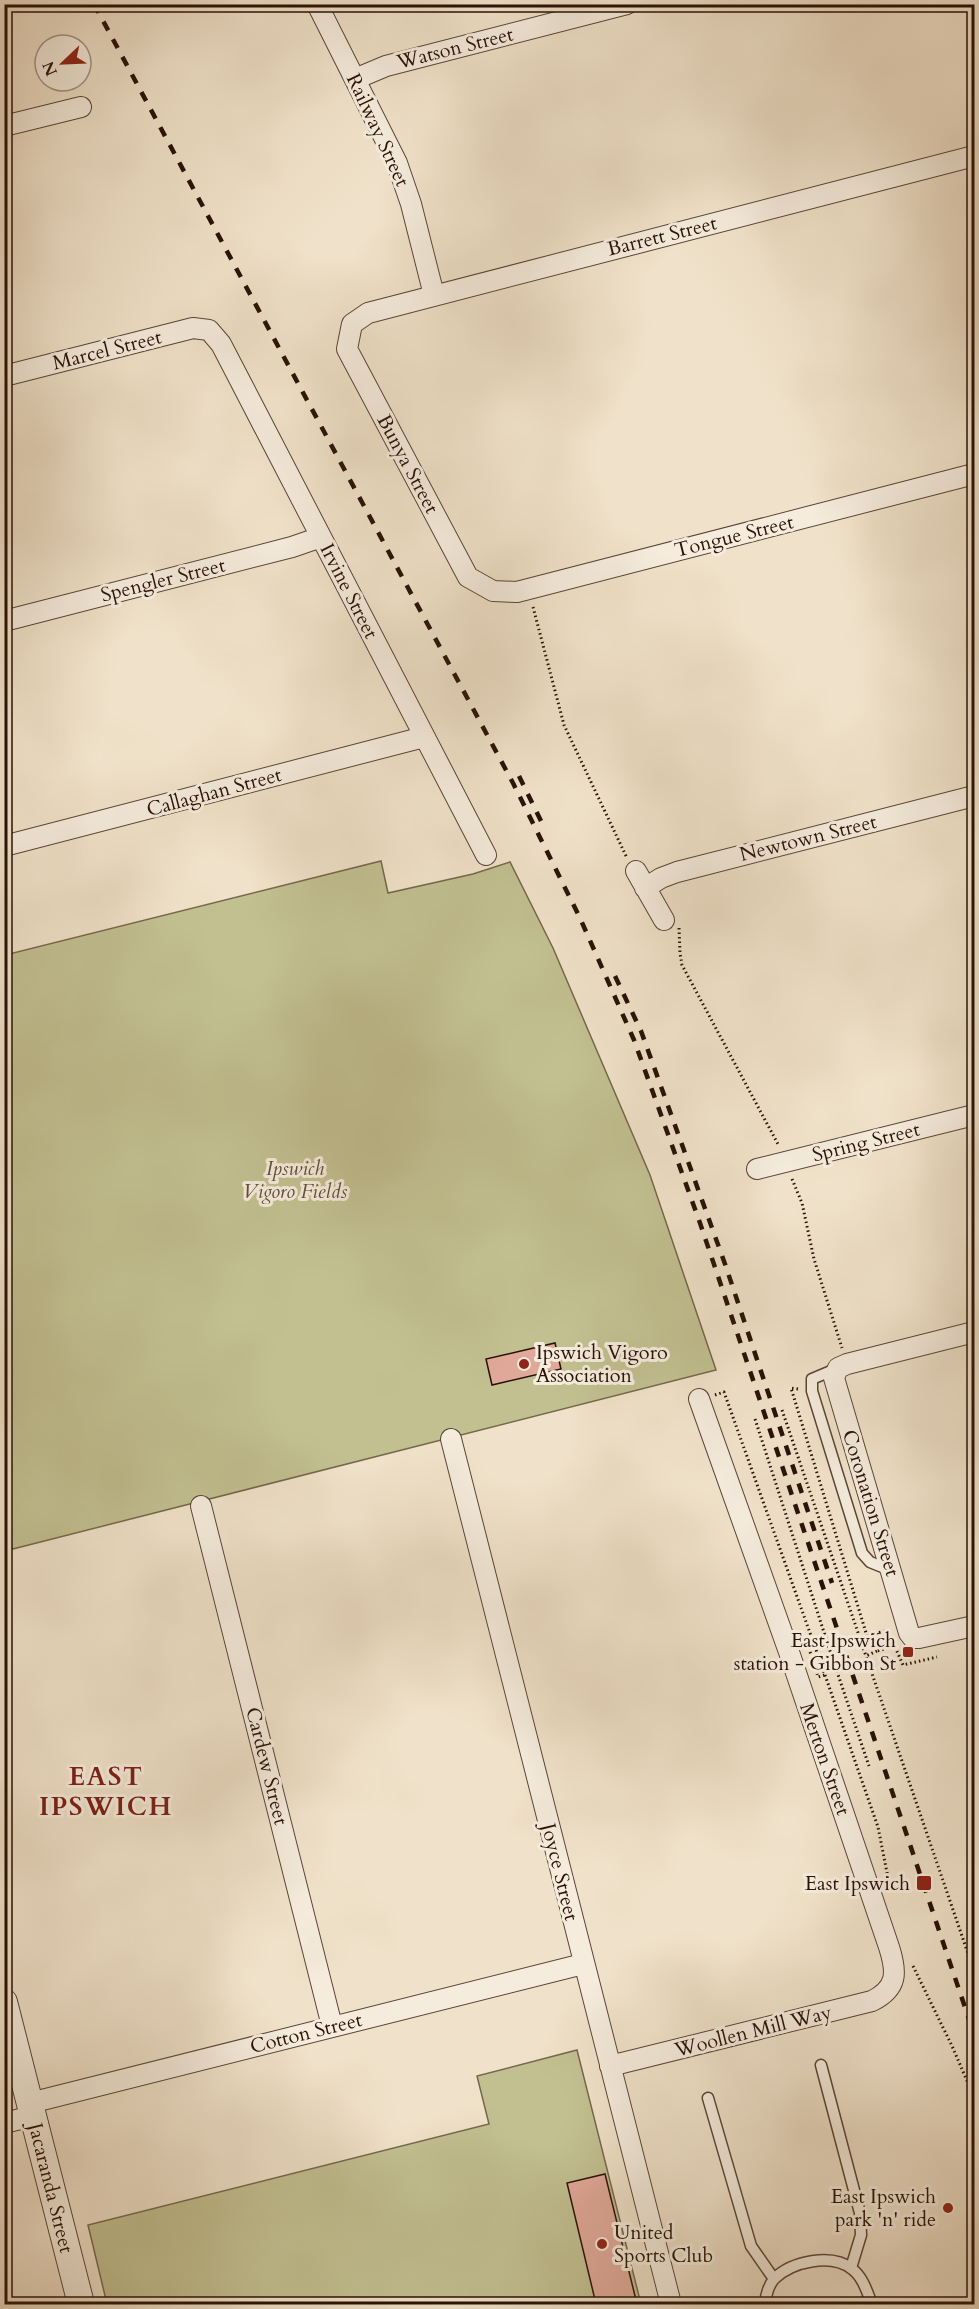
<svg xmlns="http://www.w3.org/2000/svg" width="979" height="2309" viewBox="0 0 979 2309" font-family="Cardo,serif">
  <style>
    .green { fill: #c2c091; stroke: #75684c; stroke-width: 1.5 }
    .building { fill: #e1a999; stroke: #281106; stroke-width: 1.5 }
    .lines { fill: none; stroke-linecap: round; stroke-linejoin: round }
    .service-casing { stroke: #5a4537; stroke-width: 13 }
    .minor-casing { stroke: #5a4537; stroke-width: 22 }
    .tertiary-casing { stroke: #5a4537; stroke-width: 28 }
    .path { stroke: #281106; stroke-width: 3; stroke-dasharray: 1.5 3; stroke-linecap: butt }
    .service { stroke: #f5ecdd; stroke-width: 10 }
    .minor { stroke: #f5ecdd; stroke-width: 20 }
    .tertiary { stroke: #f5ecdd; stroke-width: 26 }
    .rail { stroke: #281106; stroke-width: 4.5; stroke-dasharray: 10 10; stroke-linecap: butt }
    .path-bridge { stroke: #281106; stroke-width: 3; stroke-dasharray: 1.5 3; stroke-linecap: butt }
    .poi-dot { fill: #8f2418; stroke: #f5ecdd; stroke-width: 2 }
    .labels { text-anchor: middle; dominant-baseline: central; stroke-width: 6; stroke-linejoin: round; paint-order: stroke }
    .street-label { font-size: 20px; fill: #281106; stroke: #f5ecdd }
    .park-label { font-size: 20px; font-style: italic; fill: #5e4e37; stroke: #f5ecdd }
    .poi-label { font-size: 20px; fill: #281106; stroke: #f5ecdd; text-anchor: end }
    .district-label { font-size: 26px; font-weight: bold; letter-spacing: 1.5px; fill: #7a1f14; stroke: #f5ecdd }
  </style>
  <rect width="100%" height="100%" fill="#f0e2ca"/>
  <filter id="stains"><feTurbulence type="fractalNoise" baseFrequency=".00333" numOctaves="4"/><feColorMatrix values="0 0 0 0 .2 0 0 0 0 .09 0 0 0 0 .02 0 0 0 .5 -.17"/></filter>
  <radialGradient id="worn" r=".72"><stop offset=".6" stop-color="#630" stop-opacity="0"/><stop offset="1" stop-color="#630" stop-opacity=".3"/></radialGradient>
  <path class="green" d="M 381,861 L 388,893 L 473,874 L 510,862 L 553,948 L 650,1175 L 716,1370 L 5,1551 L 5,955 Z
    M 577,2050 L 641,2304 L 107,2304 L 88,2225 L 489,2124 L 477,2076 Z"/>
  <path class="building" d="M 555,1343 L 561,1369 L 492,1385 L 486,1359 Z
    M 605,2174 L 637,2304 L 596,2304 L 567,2183 Z"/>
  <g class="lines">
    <defs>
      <path id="service" d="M 838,1368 L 812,1379 L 812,1391 L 862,1553 L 870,1562 L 890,1570
        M 821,2065 L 860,2213 L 861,2235 L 851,2268
        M 708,2098 L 751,2246 L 774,2279
        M 765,2304 C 766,2295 768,2286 774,2279 C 792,2261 832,2253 852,2269 C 863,2277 867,2292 872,2304"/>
      <path id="minor" d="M 317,4 L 397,163 L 411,204 L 434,295
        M 355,79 L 386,66 L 627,4
        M 4,126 L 81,107
        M 974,156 L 368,313 L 352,324 L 347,349 L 468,577 L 493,591 L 517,592 L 974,474
        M 4,376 L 193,328 L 209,330 L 221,344 L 486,855
        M 4,621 L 292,547 L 321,537
        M 4,846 L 424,737
        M 636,871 L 664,920
        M 645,888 L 661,878 L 677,872 L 974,796
        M 757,1169 L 974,1115
        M 974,1332 L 847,1364 L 838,1368 L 834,1378 L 909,1633 L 913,1638 L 919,1638 L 974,1626
        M 451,1439 L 671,2304
        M 201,1506 L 332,2026
        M 610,2066 L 872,2001 C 898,1988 897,1972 889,1947 L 789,1652 L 699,1399
        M 30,2103 L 583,1964
        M 4,2123 L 33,2116"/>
      <path id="tertiary" d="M 4,2002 L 81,2304"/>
    </defs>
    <use href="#service" class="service-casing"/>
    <use href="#minor" class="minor-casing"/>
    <use href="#tertiary" class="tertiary-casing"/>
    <path class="path" d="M 533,607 L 564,725 L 627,858
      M 679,928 L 680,953 L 682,965 L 779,1146
      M 792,1179 L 802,1203 L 814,1259 L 842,1348
      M 798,1389 L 791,1388 L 867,1636 L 888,1630 L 889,1632
      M 715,1395 L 724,1392 L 825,1675 L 818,1677 L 817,1674
      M 782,1410 L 866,1656
      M 755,1419 L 831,1654 L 819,1658
      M 873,1639 L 877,1651 L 884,1649 L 878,1633
      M 895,1647 L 903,1665 L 937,1657
      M 877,1651 L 866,1656 L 974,1971
      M 810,1652 L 813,1659
      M 831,1654 L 869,1766
      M 825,1675 L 878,1827 L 890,1888
      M 913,1966 L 952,2046 L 974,2097"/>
    <use href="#service" class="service"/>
    <use href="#minor" class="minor"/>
    <use href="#tertiary" class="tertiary"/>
    <path class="rail" d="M 94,4 L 513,783 L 580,918 L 634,1040 L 700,1223 L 974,2034
      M 519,776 L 544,827
      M 615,976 L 641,1031 L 725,1264 L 832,1583"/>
    <path class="path-bridge" d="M 816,1658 L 819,1669 L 828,1666 L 825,1656"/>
  </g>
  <g class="poi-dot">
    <circle cx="524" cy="1364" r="6"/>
    <rect x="902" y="1646" width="12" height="12" rx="3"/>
    <rect x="916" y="1875" width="16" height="16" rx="3"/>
    <circle cx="948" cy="2208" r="6"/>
    <circle cx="602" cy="2244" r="6"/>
  </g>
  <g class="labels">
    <g class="street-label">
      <text transform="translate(455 48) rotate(-14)">Watson Street</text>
      <text transform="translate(378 130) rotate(65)">Railway Street</text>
      <text transform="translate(662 236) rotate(-14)">Barrett Street</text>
      <text transform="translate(107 350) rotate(-14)">Marcel Street</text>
      <text transform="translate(408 464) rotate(62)">Bunya Street</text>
      <text transform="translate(734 536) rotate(-14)">Tongue Street</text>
      <text transform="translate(163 580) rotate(-14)">Spengler Street</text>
      <text transform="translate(349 591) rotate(63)">Irvine Street</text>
      <text transform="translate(214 792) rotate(-15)">Callaghan Street</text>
      <text transform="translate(808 838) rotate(-14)">Newtown Street</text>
      <text transform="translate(866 1142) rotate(-14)">Spring Street</text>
      <text transform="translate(871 1503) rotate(73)">Coronation Street</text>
      <text transform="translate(825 1759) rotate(71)">Merton Street</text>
      <text transform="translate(267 1766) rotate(76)">Cardew Street</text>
      <text transform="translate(560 1872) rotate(76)">Joyce Street</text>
      <text transform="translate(753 2031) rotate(-14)">Woollen Mill Way</text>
      <text transform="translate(306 2033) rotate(-14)">Cotton Street</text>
      <text transform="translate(51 2188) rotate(76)">Jacaranda Street</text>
    </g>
    <g class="park-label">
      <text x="295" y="1168">Ipswich<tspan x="295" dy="23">Vigoro Fields</tspan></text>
    </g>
    <g class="poi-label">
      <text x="536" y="1352" text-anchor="start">Ipswich Vigoro<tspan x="536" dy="23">Association</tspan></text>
      <text x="896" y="1640">East Ipswich<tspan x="896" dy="23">station - Gibbon St</tspan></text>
      <text x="910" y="1883">East Ipswich</text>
      <text x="936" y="2196">East Ipswich<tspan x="936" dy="23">park 'n' ride</tspan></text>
      <text x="614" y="2232" text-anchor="start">United<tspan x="614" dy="23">Sports Club</tspan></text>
    </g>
    <g class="district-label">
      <text x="106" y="1776">EAST<tspan x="106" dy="30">IPSWICH</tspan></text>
    </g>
  </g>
  <rect width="979" height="2309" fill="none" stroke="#f0e2ca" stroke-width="24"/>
  <rect x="6" y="6" width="967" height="2297" fill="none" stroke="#281106" stroke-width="3"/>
  <rect x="12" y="12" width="955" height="2285" fill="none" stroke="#281106" stroke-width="1.5"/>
  <g transform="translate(63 63) rotate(247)"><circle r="28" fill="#f5ecdd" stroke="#a39487" stroke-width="1.5"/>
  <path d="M0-4.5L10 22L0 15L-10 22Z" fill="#8f2418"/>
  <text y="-9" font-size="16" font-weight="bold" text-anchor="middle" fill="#281106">N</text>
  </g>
  <rect width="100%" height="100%" filter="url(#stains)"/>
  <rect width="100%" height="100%" fill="url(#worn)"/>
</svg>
